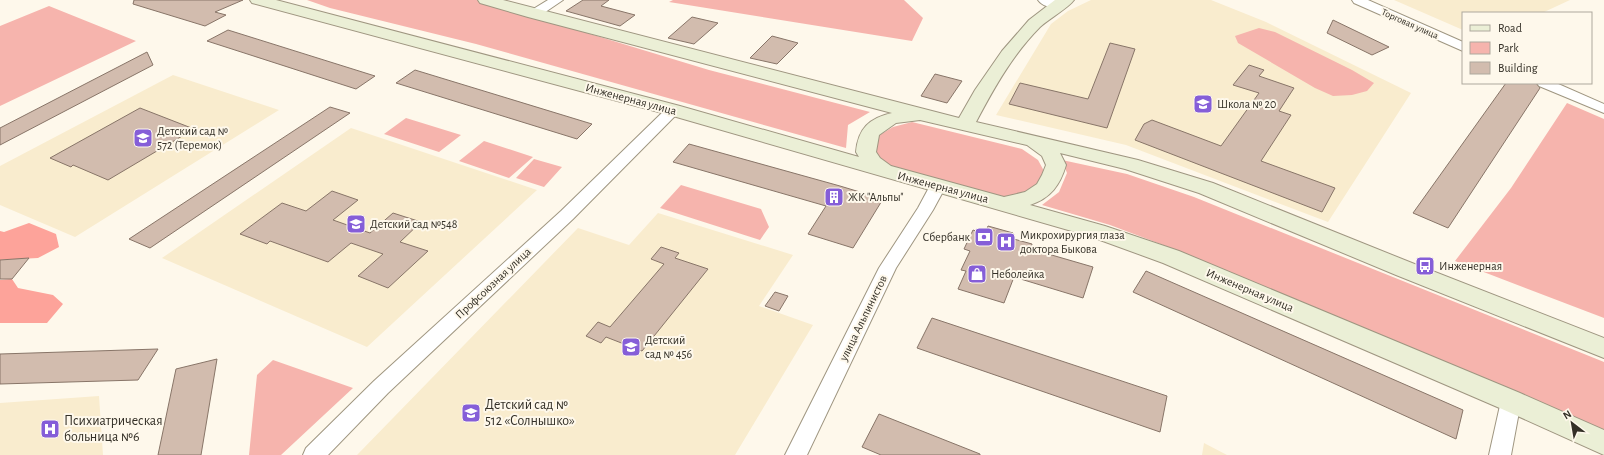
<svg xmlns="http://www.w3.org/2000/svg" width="1604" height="455" viewBox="0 0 1604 455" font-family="'Alegreya Sans',sans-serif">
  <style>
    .built { fill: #f9ecce }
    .green { fill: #f6b4ad }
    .forest { fill: #fda39a }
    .building { fill: #d2bcae; stroke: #887568 }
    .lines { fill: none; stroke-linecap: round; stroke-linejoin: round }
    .street-casing { stroke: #9f9681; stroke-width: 2 }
    .secondary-casing { stroke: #9f9681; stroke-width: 2 }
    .street { fill: #fff; fill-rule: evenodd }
    .secondary { fill: #ebefd6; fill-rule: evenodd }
    .labels { text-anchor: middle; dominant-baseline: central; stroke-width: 4; stroke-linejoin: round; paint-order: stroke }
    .far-street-label { font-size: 10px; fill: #343027; stroke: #fef8eb }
    .street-label { font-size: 12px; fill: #343027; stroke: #fef8eb }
    .poi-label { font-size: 12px; fill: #343027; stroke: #fef8eb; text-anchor: start }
    .near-poi-label { font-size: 14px; fill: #343027; stroke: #fef8eb; text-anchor: start }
  </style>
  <rect width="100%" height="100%" fill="#fef8eb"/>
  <path class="built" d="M 1091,0 L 1211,0 L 1266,22 L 1411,93 L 1328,222 L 1126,145 L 996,115 L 1051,24 L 1068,11 Z
    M 1394,0 L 1570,0 L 1542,13 L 1463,13 L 1463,30 Z
    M 173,75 L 279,110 L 75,237 L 0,205 L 0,166 Z
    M 351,128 L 537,190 L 367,347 L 162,258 Z
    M 658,213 L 793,255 L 759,306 L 813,325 L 735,455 L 357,455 L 578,228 L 629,245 Z
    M 99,396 L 103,455 L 0,455 L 0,403 Z
    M 1204,443 L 1227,455 L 1202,455 Z"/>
  <path class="green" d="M 307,0 L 478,0 L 709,70 L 870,112 L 848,125 L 846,148 L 476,44 L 330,8 Z
    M 673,0 L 904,0 L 923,18 L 912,41 L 669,2 Z
    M 49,6 L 136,41 L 0,106 L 0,26 Z
    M 1259,28 L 1275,32 L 1352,70 L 1374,83 L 1367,91 L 1352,95 L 1333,96 L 1315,88 L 1238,43 L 1235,36 Z
    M 1567,103 L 1604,119 L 1604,318 L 1455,261 L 1511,188 Z
    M 406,118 L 461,135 L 439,152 L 384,134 Z
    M 912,122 L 1022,149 L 1038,160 L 1044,171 L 1037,189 L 1018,197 L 1002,196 L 886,166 L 875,156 L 878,136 L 893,127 Z
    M 484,141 L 533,157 L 509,178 L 459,161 Z
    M 534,159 L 562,167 L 544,187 L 516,178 Z
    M 1062,160 L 1127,174 L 1194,197 L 1604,362 L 1604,435 L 1179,251 L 1110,225 L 1042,205 L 1059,192 L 1067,173 Z
    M 681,185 L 761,209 L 769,227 L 760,240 L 660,208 Z
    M 273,360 L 353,388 L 281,455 L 249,455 L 257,375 Z"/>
  <path class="forest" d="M 29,223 L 56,234 L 59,247 L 38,258 L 0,260 L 0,231 L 4,232 Z
    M 12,279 L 18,288 L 53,295 L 63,304 L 47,323 L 0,323 L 0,280 Z"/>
  <path class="building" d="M 134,0 L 243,0 L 215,12 L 226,15 L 205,26 L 133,4 Z
    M 583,0 L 609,0 L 601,6 L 635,15 L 620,26 L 566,11 Z
    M 692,17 L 718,23 L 694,44 L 668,38 Z
    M 1333,20 L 1389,47 L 1372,55 L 1327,33 Z
    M 228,30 L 375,76 L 356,89 L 207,41 Z
    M 772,36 L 798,43 L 777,64 L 750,58 Z
    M 1110,43 L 1135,49 L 1107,128 L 1009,104 L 1020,83 L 1088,99 Z
    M 147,52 L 153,65 L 0,145 L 0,128 Z
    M 1249,65 L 1264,70 L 1259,76 L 1294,88 L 1279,111 L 1291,115 L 1261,161 L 1335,188 L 1322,212 L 1135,140 L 1144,124 L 1152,120 L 1221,146 L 1259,93 L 1233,85 Z
    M 415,70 L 592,124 L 577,139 L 396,83 Z
    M 935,74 L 962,81 L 947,103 L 921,96 Z
    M 1506,83 L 1536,83 L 1540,88 L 1448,228 L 1413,213 Z
    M 330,107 L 350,113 L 150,248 L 129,239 Z
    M 140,108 L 194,129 L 108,180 L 73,165 L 71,167 L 50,158 Z
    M 689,144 L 840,186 L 883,199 L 853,248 L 808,234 L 826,206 L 673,162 Z
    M 332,191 L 358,200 L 333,220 L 370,233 L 393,213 L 421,222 L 400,242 L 428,251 L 388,288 L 358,276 L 383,254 L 351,243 L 328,262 L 270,241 L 267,244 L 240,234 L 282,203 L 306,211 Z
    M 988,226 L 1013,233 L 1010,238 L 1032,244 L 1031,249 L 1093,267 L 1083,298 L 1014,277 L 1004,303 L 958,289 L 966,271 L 961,270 L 970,251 L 964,249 L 973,230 L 985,234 Z
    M 661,247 L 679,253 L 675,258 L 708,269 L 642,351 L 606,337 L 601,343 L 586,336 L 598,322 L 610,327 L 664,264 L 651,259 Z
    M 29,258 L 12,279 L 0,279 L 0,260 Z
    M 1146,271 L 1463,410 L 1456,439 L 1133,292 Z
    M 775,292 L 788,296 L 779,311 L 765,306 Z
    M 932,318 L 1167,396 L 1160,432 L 917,348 Z
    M 158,349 L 138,380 L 0,384 L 0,354 Z
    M 217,359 L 201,455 L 158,455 L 176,369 Z
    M 879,414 L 980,454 L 980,455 L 881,455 L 862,447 Z"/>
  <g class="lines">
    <defs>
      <path id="street" d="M 548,0 L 563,0 L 538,17 L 530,17 L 528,14 L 530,11 Z
        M 1038,0 L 1055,0 L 1062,5 L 1060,8 C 1053,9 1042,6 1038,0 Z
        M 1352,0 L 1368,0 L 1463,42 L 1463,51 L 1354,3 Z
        M 1537,83 L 1556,83 L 1604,104 L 1604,113 L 1539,86 Z
        M 673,106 L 678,107 L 680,110 L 678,113 L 573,219 L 388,393 L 328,455 L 303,455 L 306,448 L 374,381 L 561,211 L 668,107 Z
        M 938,181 L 944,182 L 946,186 L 933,210 L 896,268 L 807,455 L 785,455 L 879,268 L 918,208 L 932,182 Z
        M 1511,393 L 1518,395 L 1521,401 L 1511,455 L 1489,455 L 1501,401 L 1504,395 Z"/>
      <path id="secondary" d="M 250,0 L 276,0 L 680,106 L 859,157 L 856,152 C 858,129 869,118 892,113 L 528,17 L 480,3 L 478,0 L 503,0 L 959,118 L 975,90 L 1002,51 L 1029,20 L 1055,0 L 1074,0 C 1068,8 1049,19 1040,27 C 1013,54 994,88 976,122 L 1138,160 L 1213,183 L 1412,263 L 1604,338 L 1604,358 L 1396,275 L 1199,193 L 1125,169 L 1060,153 L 1066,165 C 1060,185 1051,198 1030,205 L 1105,226 L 1179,251 L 1520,393 L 1604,430 L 1604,455 L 1502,409 L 1163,263 L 1089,236 L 666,114 L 252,3 ZM 920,120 L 1027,145 L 1042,156 L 1046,165 L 1042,175 L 1037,184 L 1025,192 L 1004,197 L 891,166 L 880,158 L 876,152 L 879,135 L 896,123 Z"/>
    </defs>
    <use href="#street" class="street-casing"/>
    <use href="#secondary" class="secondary-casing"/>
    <use href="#street" class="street"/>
    <use href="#secondary" class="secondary"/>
  </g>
  <defs>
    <symbol id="school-square" viewBox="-11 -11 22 22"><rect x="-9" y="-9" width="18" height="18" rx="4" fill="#855ed8" stroke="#fef8eb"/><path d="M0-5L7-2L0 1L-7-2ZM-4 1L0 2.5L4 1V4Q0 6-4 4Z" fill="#fff"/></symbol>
    <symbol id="building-square" viewBox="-11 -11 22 22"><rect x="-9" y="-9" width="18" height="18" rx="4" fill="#855ed8" stroke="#fef8eb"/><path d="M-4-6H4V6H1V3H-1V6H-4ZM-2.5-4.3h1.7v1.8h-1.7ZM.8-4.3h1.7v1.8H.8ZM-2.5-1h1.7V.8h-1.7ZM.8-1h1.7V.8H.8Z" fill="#fff"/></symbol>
    <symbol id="bank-square" viewBox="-11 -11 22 22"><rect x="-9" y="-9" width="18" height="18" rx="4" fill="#855ed8" stroke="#fef8eb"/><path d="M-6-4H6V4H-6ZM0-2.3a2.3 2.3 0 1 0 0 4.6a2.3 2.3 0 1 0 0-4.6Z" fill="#fff"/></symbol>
    <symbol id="hospital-square" viewBox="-11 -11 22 22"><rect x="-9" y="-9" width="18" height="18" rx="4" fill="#855ed8" stroke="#fef8eb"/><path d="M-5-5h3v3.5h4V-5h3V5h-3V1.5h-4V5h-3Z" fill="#fff"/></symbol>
    <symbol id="bus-square" viewBox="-11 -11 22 22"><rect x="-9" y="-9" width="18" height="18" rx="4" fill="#855ed8" stroke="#fef8eb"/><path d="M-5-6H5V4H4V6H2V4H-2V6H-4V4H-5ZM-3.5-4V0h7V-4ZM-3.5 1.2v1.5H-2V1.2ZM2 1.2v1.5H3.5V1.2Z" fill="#fff"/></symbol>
    <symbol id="shop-square" viewBox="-11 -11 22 22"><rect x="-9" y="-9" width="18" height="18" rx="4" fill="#855ed8" stroke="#fef8eb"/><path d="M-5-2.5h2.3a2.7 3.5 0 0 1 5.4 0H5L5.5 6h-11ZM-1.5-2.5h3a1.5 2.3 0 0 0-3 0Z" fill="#fff"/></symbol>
  </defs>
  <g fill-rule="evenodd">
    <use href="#school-square" x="1192" y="93" width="22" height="22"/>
    <use href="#school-square" x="132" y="127" width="22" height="22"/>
    <use href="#building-square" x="823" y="186" width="22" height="22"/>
    <use href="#school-square" x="345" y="213" width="22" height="22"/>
    <use href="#bank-square" x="973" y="226" width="22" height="22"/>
    <use href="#hospital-square" x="995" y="231" width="22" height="22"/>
    <use href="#bus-square" x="1414" y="255" width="22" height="22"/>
    <use href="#shop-square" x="966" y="263" width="22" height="22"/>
    <use href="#school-square" x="620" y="336" width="22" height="22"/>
    <use href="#school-square" x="460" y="402" width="22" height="22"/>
    <use href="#hospital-square" x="39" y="418" width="22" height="22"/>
  </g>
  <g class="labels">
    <g class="far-street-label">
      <text transform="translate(1410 24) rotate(24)">Торговая улица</text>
    </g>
    <g class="street-label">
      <text transform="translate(631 99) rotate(15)">Инженерная улица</text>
      <text transform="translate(943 187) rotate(15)">Инженерная улица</text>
      <text transform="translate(493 283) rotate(-43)">Профсоюзная улица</text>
      <text transform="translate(1250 290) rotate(23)">Инженерная улица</text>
      <text transform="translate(863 318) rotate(-64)">улица Альпинистов</text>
    </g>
    <g class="poi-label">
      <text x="1217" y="104">Школа № 20</text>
      <text x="157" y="131">Детский сад №<tspan x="157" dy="14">572 (Теремок)</tspan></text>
      <text x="848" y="197">ЖК "Альпы"</text>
      <text x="370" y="224">Детский сад №548</text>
      <text x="1020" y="235">Микрохирургия глаза<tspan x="1020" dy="14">доктора Быкова</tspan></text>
      <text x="970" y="237" text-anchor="end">Сбербанк</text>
      <text x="1439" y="266">Инженерная</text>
      <text x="991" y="274">Неболейка</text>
      <text x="645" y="340">Детский<tspan x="645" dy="14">сад № 456</tspan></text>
    </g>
    <g class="near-poi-label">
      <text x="485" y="405">Детский сад №<tspan x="485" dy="16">512 «Солнышко»</tspan></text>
      <text x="64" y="421">Психиатрическая<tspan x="64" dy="16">больница №6</tspan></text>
    </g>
  </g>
  <rect x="1462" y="12" width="130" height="72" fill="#fef8eb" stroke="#ada89d"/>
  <rect x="1470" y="25" width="20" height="6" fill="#ebefd6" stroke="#ada89d"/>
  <text x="1498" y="32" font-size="12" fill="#343027">Road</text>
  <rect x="1470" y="42" width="20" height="12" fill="#f6b4ad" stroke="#ada89d"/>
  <text x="1498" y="52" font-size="12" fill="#343027">Park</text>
  <rect x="1470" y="62" width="20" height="12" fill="#d2bcae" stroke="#ada89d"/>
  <text x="1498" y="72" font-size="12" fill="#343027">Building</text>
  <g transform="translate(1572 423) rotate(329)" stroke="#fef8eb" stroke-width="3" paint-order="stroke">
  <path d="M0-3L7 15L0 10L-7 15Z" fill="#343027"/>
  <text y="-6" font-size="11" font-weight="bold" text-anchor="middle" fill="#343027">N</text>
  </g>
</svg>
